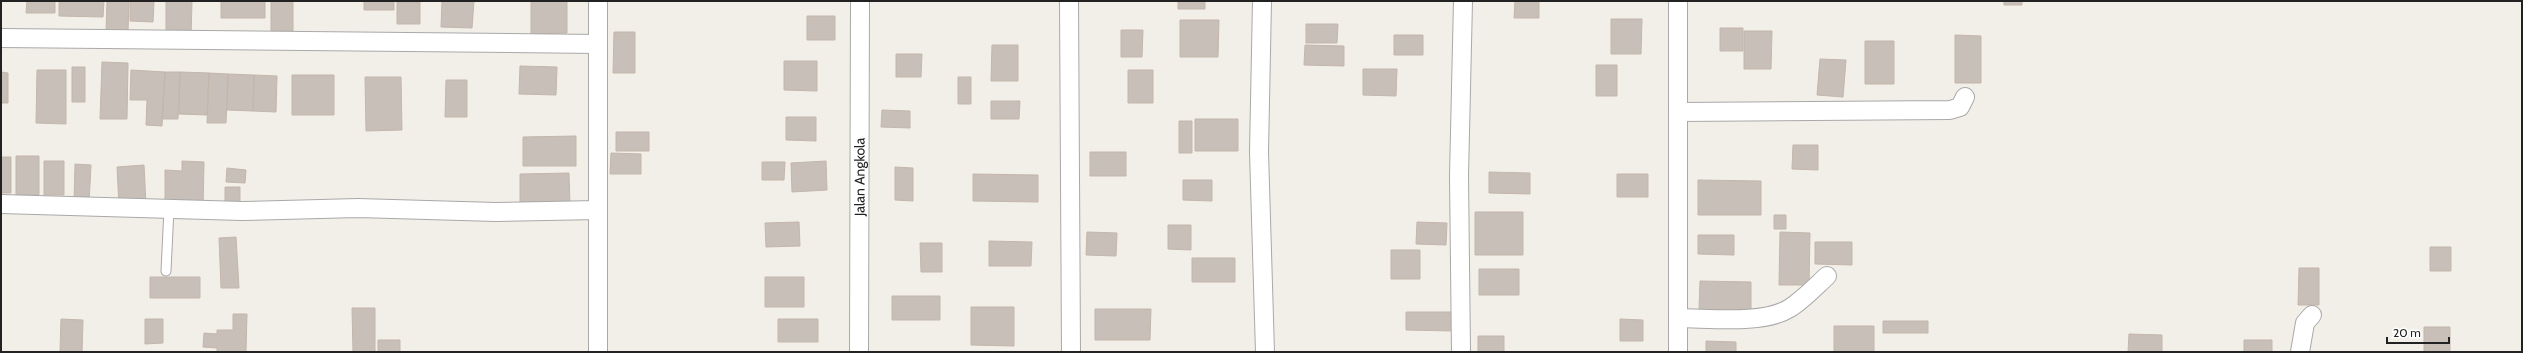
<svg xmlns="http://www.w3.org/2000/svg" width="2523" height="353" viewBox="0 0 2523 353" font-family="Cabin,sans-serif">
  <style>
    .building { fill: #c7bfb8; stroke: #c4b6ab }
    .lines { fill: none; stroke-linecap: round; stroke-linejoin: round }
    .lane-casing { stroke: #a9a9a9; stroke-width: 11 }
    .street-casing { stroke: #a9a9a9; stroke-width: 20 }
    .lane { stroke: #fff; stroke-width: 9 }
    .street { stroke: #fff; stroke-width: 18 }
    .labels { text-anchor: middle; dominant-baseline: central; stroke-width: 3.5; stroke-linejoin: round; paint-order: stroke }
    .street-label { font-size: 14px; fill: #222; stroke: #fff }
  </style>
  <rect width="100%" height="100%" fill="#f2efe9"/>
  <path class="building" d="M 27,1 L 55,1 L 55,13 L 26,13 Z
    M 59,1 L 104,1 L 103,17 L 59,16 Z
    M 107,1 L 129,1 L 128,32 L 106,32 Z
    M 130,1 L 154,1 L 153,22 L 130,21 Z
    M 166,1 L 192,1 L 191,37 L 166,36 Z
    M 221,1 L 265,1 L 265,18 L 221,18 Z
    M 271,1 L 293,1 L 293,31 L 271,31 Z
    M 364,1 L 394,1 L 394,10 L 364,10 Z
    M 442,1 L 474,1 L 472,28 L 441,27 Z
    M 531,1 L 567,1 L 567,33 L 531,34 Z
    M 1178,1 L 1205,1 L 1205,9 L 1178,9 Z
    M 1515,1 L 1539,1 L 1539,18 L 1514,18 Z
    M 2004,1 L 2022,1 L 2022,5 L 2004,5 Z
    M 397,2 L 420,2 L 420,24 L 397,24 Z
    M 807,16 L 835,16 L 835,40 L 807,40 Z
    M 1611,19 L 1642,19 L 1641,54 L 1611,54 Z
    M 1180,20 L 1219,20 L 1218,57 L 1180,57 Z
    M 1306,24 L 1338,24 L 1337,43 L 1306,43 Z
    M 1720,28 L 1743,28 L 1743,51 L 1720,51 Z
    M 1121,30 L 1143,30 L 1142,57 L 1121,57 Z
    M 1744,31 L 1772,31 L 1771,69 L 1744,69 Z
    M 614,32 L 635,32 L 635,73 L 613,73 Z
    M 1394,35 L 1423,35 L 1423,55 L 1394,55 Z
    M 1955,35 L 1981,36 L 1981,83 L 1955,83 Z
    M 1865,41 L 1894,41 L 1894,84 L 1865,84 Z
    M 992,45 L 1018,45 L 1018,81 L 991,81 Z
    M 1305,45 L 1344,46 L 1344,66 L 1304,65 Z
    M 896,54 L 922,54 L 921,77 L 896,77 Z
    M 1820,59 L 1846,60 L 1843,97 L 1817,95 Z
    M 784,61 L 817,61 L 817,91 L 784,90 Z
    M 102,62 L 128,63 L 127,119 L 100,119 Z
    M 1596,65 L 1617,65 L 1617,96 L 1596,96 Z
    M 520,66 L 557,67 L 556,95 L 519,94 Z
    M 72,67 L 85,67 L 85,102 L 72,102 Z
    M 1363,69 L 1397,69 L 1396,96 L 1363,95 Z
    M 37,70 L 66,70 L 66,124 L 36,123 Z
    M 131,70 L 165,72 L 162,126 L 146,125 L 147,100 L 130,100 Z
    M 1128,70 L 1153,70 L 1153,103 L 1128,103 Z
    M 1,72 L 8,73 L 8,103 L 1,103 Z
    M 165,72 L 180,72 L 178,119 L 162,119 Z
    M 180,72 L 209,73 L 207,115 L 179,114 Z
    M 209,73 L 228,74 L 226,123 L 207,123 Z
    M 228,74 L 254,75 L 253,111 L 227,110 Z
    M 254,75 L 277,76 L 276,112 L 253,111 Z
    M 292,75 L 334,75 L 334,115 L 292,115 Z
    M 365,77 L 401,77 L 402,130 L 366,131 Z
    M 958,77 L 971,77 L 971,104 L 958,104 Z
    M 446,80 L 467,80 L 467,117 L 445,117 Z
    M 991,101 L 1020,101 L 1019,119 L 991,119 Z
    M 882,110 L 910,111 L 910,128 L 881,127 Z
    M 786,117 L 816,117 L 816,141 L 786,140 Z
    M 1195,119 L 1238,119 L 1238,151 L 1195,151 Z
    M 1179,121 L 1192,121 L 1192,153 L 1179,153 Z
    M 616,132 L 649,132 L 649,151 L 616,151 Z
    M 576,136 L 576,166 L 523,166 L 523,137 Z
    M 1793,145 L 1818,145 L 1818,170 L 1792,169 Z
    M 1090,152 L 1126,152 L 1126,176 L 1090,176 Z
    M 611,153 L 641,154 L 641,174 L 610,174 Z
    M 16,156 L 39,156 L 39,195 L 16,195 Z
    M 1,157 L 11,157 L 11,193 L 1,193 Z
    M 44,161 L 64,161 L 64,195 L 44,195 Z
    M 182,161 L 204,162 L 203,209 L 165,206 L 165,170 L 182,171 Z
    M 826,161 L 827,190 L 792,192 L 791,163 Z
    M 762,162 L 785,162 L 784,180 L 762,180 Z
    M 75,164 L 91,165 L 89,204 L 74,203 Z
    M 144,165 L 146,205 L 119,206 L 117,167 Z
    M 895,167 L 913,168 L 913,201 L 895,200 Z
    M 227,168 L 246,170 L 245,183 L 226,182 Z
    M 1489,172 L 1530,173 L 1530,194 L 1489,193 Z
    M 569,173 L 570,206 L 520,207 L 520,174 Z
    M 973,174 L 1038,175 L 1038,202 L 973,201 Z
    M 1617,174 L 1648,174 L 1648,197 L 1617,197 Z
    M 1183,180 L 1212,180 L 1212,201 L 1183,200 Z
    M 1698,180 L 1761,181 L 1761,215 L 1698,215 Z
    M 225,187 L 240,187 L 240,209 L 225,209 Z
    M 1475,212 L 1523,212 L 1523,255 L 1475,255 Z
    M 1774,215 L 1786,215 L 1786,229 L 1774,229 Z
    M 799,222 L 800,246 L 766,247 L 765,223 Z
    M 1417,222 L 1447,223 L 1446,245 L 1416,244 Z
    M 1168,225 L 1191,225 L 1191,250 L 1168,249 Z
    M 1087,232 L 1117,233 L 1116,256 L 1086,255 Z
    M 1780,232 L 1810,233 L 1809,285 L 1779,285 Z
    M 1698,235 L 1734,235 L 1734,255 L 1698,254 Z
    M 236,237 L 239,288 L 221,288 L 219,238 Z
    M 989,241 L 1032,242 L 1031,266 L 989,266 Z
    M 1815,242 L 1852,242 L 1852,265 L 1815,264 Z
    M 920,243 L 942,243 L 942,272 L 921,272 Z
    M 2430,247 L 2451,247 L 2451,271 L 2430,271 Z
    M 1391,250 L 1420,250 L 1420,279 L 1391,279 Z
    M 1192,258 L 1235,258 L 1235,282 L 1192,282 Z
    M 2299,268 L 2319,268 L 2319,305 L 2298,305 Z
    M 1479,269 L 1519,269 L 1519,295 L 1479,295 Z
    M 150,277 L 200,277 L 200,298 L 150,298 Z
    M 765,277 L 804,277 L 804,307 L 765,307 Z
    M 1700,281 L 1751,282 L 1751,310 L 1699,310 Z
    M 892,296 L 940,296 L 940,320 L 892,320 Z
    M 971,307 L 1014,307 L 1014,346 L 971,345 Z
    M 352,308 L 375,308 L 375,352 L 353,352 Z
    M 1095,309 L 1151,309 L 1150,340 L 1095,340 Z
    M 1406,312 L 1454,312 L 1454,331 L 1406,330 Z
    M 233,314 L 247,314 L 246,352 L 217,352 L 217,348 L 203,347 L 204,333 L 217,334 L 217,330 L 233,330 Z
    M 61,319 L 83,320 L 82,352 L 60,352 Z
    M 145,319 L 163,319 L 163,343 L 145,344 Z
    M 778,319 L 818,319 L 818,342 L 778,342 Z
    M 1620,319 L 1643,320 L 1643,341 L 1620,341 Z
    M 1883,321 L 1928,321 L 1928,333 L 1883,333 Z
    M 1834,326 L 1874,326 L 1874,352 L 1834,352 Z
    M 2424,327 L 2450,327 L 2450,352 L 2424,352 Z
    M 2129,334 L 2162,335 L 2162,352 L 2128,352 Z
    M 1478,336 L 1504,336 L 1504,352 L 1478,352 Z
    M 378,340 L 400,340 L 400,352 L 378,352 Z
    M 2244,340 L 2272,340 L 2272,352 L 2244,352 Z
    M 1706,341 L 1736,342 L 1736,352 L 1706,352 Z"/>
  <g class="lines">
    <defs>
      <path id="lane" d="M 166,271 L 169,209"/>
      <g id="street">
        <path d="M 1069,1 L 1071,352"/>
        <path d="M 1262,1 L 1259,152 L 1265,352"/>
        <path d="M 1678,1 L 1678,352"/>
        <path d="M 1,38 L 598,44"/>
        <path d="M 1678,112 L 1950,110 L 1960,107 L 1965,97"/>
        <path d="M 1,204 L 242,211 L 358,208 L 496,212 L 598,210"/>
        <path d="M 1678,318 C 1709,318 1763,325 1790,308 C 1803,300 1815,287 1827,276"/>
        <path d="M 598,352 L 598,1"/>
        <path id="s1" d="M 859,352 L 860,1"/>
        <path d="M 1461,352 L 1459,176 L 1463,1"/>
        <path d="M 2300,352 L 2305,323 L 2312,315"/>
      </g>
    </defs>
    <use href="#lane" class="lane-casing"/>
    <use href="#street" class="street-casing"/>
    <use href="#lane" class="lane"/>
    <use href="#street" class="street"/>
  </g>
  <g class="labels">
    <g class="street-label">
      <text stroke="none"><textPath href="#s1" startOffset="175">Jalan Angkola</textPath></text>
    </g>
  </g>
  <rect width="2523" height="353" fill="none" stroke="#222222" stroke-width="4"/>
  <path d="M2387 337v6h62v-6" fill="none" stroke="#222222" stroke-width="2"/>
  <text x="2393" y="337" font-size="12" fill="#222222" stroke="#ffffff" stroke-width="3" paint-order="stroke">20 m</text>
</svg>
